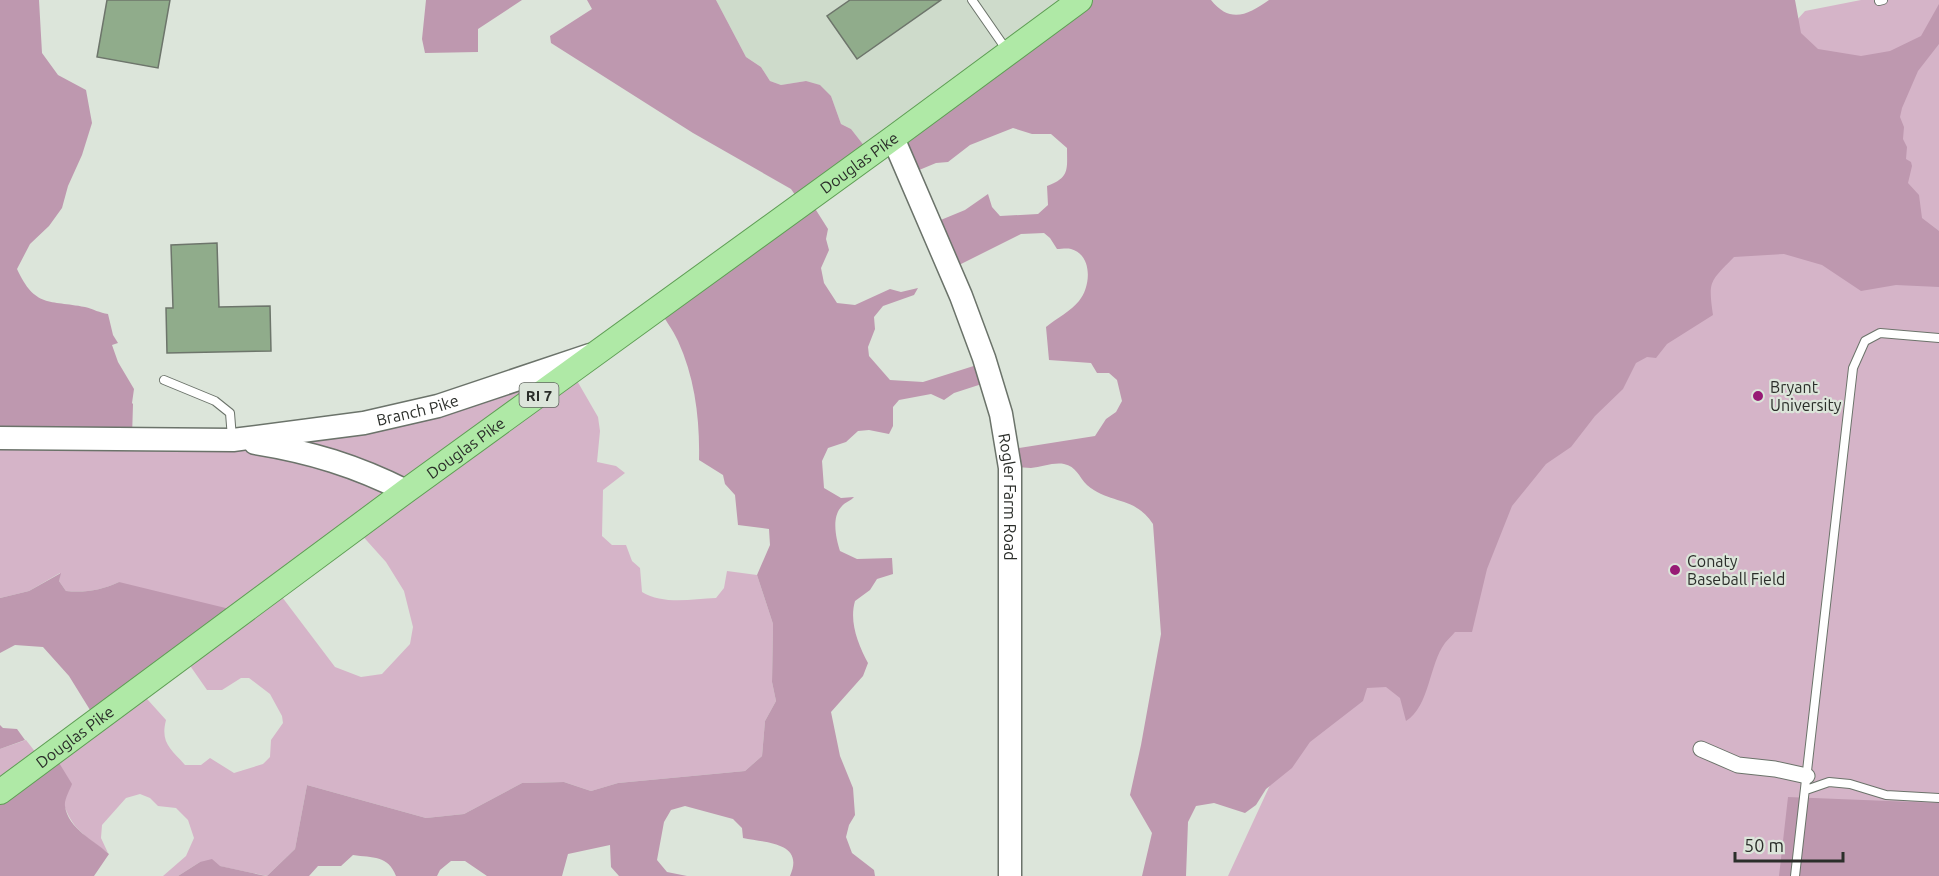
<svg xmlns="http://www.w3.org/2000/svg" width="1939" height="876" viewBox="0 0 1939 876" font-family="Ubuntu,sans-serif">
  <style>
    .built { fill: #cedbcb }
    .green { fill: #d5b4c8; fill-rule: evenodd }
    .forest { fill: #be98af }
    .building { fill: #90ac8b; stroke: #6d756b; stroke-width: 1.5 }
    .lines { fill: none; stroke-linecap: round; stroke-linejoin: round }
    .lane-casing { stroke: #6b736a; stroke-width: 10 }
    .street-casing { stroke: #6b736a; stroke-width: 17 }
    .secondary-casing { stroke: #6b736a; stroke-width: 25 }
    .primary-casing { stroke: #5e9e54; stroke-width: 26 }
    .lane { stroke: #fff; stroke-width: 8 }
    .street { stroke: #fff; stroke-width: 15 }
    .secondary { stroke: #fff; stroke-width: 22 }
    .primary { stroke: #afe9a6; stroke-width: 24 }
    .poi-dot { fill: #971b75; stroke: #dce5da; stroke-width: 2 }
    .labels { text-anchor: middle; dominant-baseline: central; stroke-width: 4.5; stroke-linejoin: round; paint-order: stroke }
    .shield { fill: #dce5da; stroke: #60655f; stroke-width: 1.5 }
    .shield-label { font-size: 15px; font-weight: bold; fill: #2b2e2a }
    .street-label { font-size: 16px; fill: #2b2e2a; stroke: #dce5da }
    .poi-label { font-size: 16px; fill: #2b2e2a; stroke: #dce5da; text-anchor: start }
  </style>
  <rect width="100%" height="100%" fill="#dce5da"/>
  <path class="built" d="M 716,0 L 1078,0 L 869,152 L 851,129 L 841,124 L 831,96 L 806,81 L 781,85 L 770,81 L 761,67 L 746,57 Z"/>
  <path class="green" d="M 1861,0 L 1939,0 L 1939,876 L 1228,876 L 1439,419 L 1805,11 Z
    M 572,372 L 598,417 L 600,431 L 597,462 L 616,466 L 625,473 L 603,490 L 602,536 L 612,545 L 626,545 L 632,561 L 640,568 L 642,592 C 663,605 692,599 716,598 L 724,588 L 727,571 L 757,575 L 773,624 L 772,682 L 776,701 L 765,721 L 762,756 L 745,771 L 618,783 L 591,791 L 564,782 L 522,783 L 464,814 L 426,818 L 307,785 L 295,849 L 267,876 L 200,862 L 178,876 L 163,876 L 186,856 L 194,838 L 188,820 L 176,808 L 158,806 L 150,798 L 140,794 L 126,798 L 102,825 L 101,838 L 108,853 C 98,845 86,838 78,829 C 60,810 58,777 53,753 L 139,690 L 166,720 C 160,743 171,749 185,765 L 201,765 L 210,758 L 234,773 L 263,764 L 270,757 L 271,740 L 283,723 L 282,716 L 270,694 L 249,678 L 241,678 L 222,690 L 207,690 L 184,657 L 119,582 C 102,590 85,593 66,591 L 59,581 L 60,573 L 29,591 L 0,598 L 0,437 L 243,440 ZM 359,532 L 386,562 L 404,591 L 413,627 L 410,644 L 382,674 L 361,677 L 335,667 L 276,589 Z
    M 26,740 L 40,758 L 0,790 L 0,749 Z"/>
  <path class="forest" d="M 0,0 L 39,0 L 42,53 L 58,75 L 86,90 L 92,123 L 82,155 L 68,186 L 62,208 L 49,226 L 30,244 L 17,269 C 35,308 49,300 85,307 C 93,309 100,313 108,314 L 113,335 L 118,343 L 112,345 L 118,362 L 134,389 L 132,403 L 133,404 L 132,437 L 0,437 Z
    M 426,0 L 522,0 L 478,29 L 478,52 L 425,53 L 422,39 Z
    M 587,0 L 716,0 L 746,57 L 761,67 L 770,81 L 781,85 L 806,81 L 820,85 L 831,96 L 841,124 L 851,129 L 869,152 L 809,199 L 828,229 L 826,239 L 829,250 L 821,268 L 824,283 L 837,303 L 855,305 L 890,289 L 901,292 L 918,288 L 914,295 L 883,306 L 874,317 L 875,329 L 868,347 L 869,356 L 890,380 L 923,382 L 980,364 L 988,382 L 954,393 L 944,400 L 931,394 L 899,400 L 893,407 L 893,426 L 889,434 L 869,430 L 858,431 L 846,442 L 828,448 L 822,461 L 824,488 L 841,498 L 854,497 C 851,501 845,502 842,506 C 831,517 836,538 840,551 L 857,559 L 892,558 L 893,574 L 877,579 L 870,590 L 855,601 C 849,622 858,644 868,663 L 863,676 L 831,712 L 840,756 L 853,788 L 855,815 L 849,825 L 846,837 L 852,853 L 874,870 L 875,876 L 790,876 C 805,842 766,843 743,838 L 742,828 L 733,819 L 685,806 L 671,810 L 664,822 L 657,860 L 667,872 L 687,876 L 619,876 L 611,867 L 610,845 L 568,854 L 562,876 L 487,876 L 465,861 L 451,861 L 440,870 L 437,876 L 396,876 C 388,855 373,858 353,855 L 341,866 L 318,866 L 309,876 L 267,876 L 295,849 L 307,785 L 426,818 L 464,814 L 522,783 L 564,782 L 591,791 L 618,783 L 745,771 L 762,756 L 765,721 L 776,701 L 772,682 L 773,624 L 757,575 L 770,545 L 769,529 L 738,525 L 735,495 L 725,484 L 723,475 L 699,460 C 700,420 695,378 678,341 C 673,330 665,319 658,309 L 800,202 L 791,189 L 693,133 L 551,43 L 550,36 L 592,9 Z
    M 1078,0 L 1211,0 C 1230,24 1248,15 1269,0 L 1795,0 L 1801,33 L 1818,49 L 1861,56 L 1890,51 L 1921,36 L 1939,4 L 1939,44 L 1918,71 L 1902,108 L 1900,117 L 1904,127 L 1903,139 L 1907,147 L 1906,159 L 1911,162 L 1912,166 L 1908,183 L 1919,195 L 1922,218 L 1939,231 L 1939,287 L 1896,285 L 1861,291 L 1822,265 L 1784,254 L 1734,257 C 1710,282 1708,280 1713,315 L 1667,344 L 1656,358 L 1647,357 L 1636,363 L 1623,389 L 1595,416 L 1571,447 L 1546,464 L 1512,506 L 1487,569 L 1472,632 L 1455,632 C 1452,636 1448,639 1445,643 C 1429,664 1430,706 1406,721 L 1400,698 L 1386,687 L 1367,688 L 1363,701 L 1310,742 L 1292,768 L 1266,789 L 1256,805 L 1245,813 L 1214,803 L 1196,806 L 1188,822 L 1186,876 L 1142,876 L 1152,833 L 1130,795 L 1141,745 L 1161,634 L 1153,524 C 1134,495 1110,505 1087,485 C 1079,477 1076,466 1064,464 C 1054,462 1041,467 1031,468 C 1025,468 1019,467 1013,467 L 1007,450 L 1095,436 L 1106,419 L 1116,412 L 1122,401 L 1117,380 L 1109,373 L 1097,373 L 1091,363 L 1049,360 L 1046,327 C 1057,318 1071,311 1079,301 C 1091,287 1093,255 1071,249 C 1067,248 1061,249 1057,249 L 1050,238 L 1044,233 L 1021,234 L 951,269 L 931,224 L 965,210 L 988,194 L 992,207 L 1000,216 L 1038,214 L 1048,205 L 1047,186 C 1070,178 1067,169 1067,148 L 1051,134 L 1032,134 L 1013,128 L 970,145 L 948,162 L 936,163 L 912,173 L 897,134 Z
    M 61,573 L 59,581 L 66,591 C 85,593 102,590 119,582 L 242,612 L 95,718 L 69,676 L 43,647 L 15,645 L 0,653 L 0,598 L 29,591 Z
    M 0,725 L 3,728 L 17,729 L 25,740 L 0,749 Z
    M 53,753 L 72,784 C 70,790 64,799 65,806 C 68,829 94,840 109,854 L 94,876 L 0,876 L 0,790 Z
    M 1788,797 L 1939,803 L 1939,876 L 1779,876 Z
    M 212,859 L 220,866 L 266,876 L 178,876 L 200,862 Z"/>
  <path class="building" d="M 107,0 L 170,0 L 158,68 L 97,57 Z
    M 850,0 L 941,0 L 857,59 L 827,16 Z
    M 217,243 L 219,307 L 270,306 L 271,351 L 167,353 L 166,308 L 173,308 L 171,245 Z"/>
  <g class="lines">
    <defs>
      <path id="lane" d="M 972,0 L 1006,49
        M 1879,1 L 1883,0
        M 164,380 L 215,401 L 230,413 L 232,438
        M 1806,790 L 1829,782 L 1850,784 L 1886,795 L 1939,798
        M 1795,876 L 1853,368 L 1865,341 L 1880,333 L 1939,338"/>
      <path id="street" d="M 1701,749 L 1738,765 L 1775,769 L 1807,776"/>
      <g id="secondary">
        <path id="s1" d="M 893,138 L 961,296 L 984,358 L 1001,414 L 1010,468 L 1010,876"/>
        <path id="s2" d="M 0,438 L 233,440 L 364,423 L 438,406 L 590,355"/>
        <path d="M 255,443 C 311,452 356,466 406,491"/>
      </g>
      <g id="primary">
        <path id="s3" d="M 0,792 L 406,491 L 893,138 L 1080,0"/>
      </g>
    </defs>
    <use href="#lane" class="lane-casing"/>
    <use href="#street" class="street-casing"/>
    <use href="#secondary" class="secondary-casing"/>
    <use href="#primary" class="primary-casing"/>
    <use href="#lane" class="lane"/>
    <use href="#street" class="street"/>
    <use href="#secondary" class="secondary"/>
    <use href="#primary" class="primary"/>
  </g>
  <g class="poi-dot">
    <circle cx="1758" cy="396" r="6"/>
    <circle cx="1675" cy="570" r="6"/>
  </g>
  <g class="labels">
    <rect class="shield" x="519.5" y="383" width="39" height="24" rx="4.5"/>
    <g class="shield-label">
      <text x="539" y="395">RI 7</text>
    </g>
    <g class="street-label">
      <text stroke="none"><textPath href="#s3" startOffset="1065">Douglas Pike</textPath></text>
      <text stroke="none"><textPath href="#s2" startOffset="420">Branch Pike</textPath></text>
      <text stroke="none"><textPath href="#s3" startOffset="579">Douglas Pike</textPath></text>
      <text stroke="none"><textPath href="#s1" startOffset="380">Rogler Farm Road</textPath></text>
      <text stroke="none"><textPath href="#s3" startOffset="93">Douglas Pike</textPath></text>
    </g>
    <g class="poi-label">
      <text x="1770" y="387">Bryant<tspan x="1770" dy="18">University</tspan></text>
      <text x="1687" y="561">Conaty<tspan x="1687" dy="18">Baseball Field</tspan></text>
    </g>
  </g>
  <path d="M1735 852v9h108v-9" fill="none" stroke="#2b2e2a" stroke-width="3"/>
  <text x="1744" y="852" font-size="18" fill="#2b2e2a" stroke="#dce5da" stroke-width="4.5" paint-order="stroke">50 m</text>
</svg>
